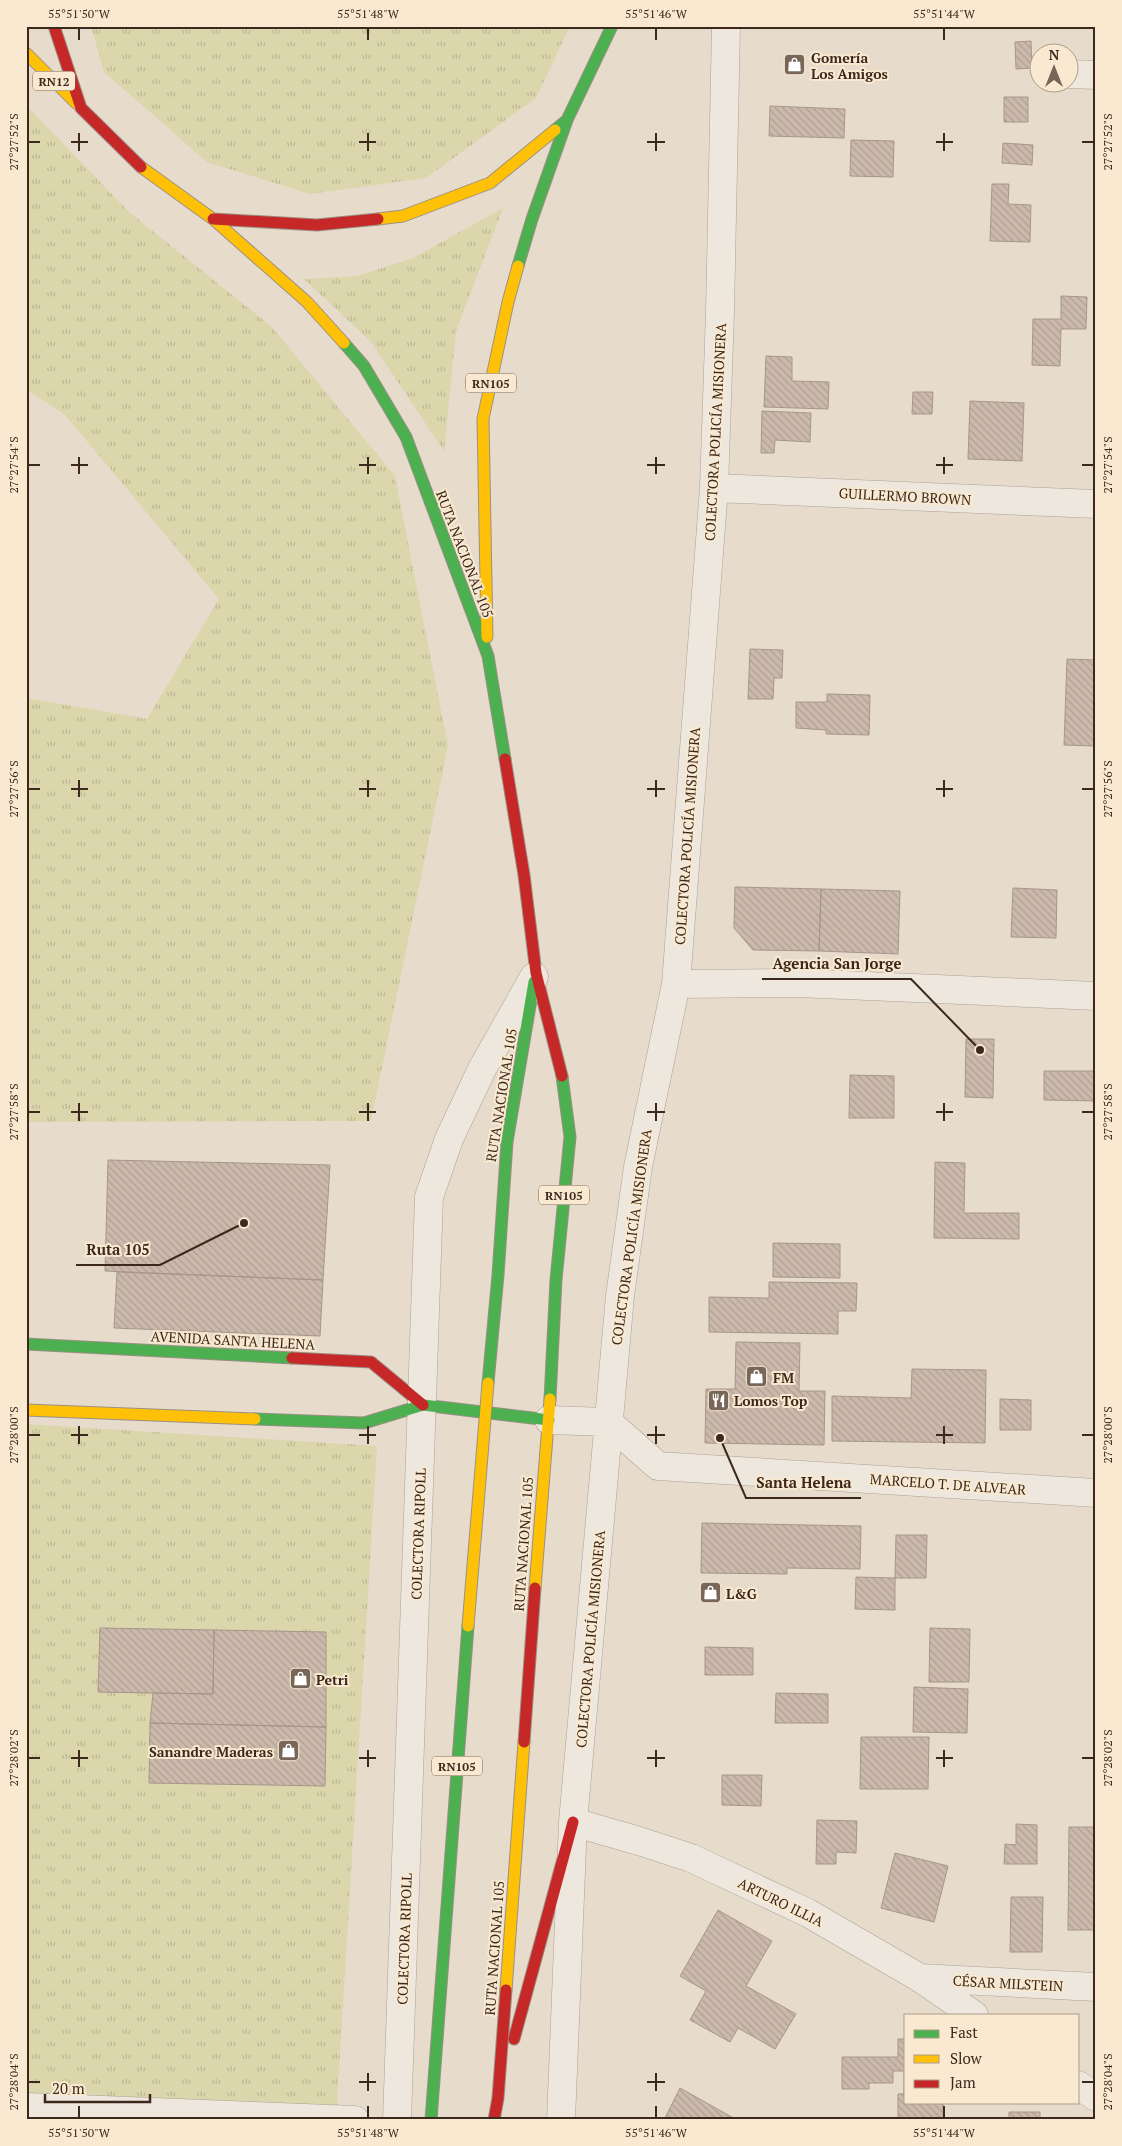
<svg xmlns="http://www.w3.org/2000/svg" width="1122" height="2146" viewBox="0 0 1122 2146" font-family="'PT Serif',serif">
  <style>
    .grass { fill: url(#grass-tufts) }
    .building { fill: url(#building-back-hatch); stroke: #a7968a }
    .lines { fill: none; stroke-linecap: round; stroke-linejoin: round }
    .street-casing { stroke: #aca195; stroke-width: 29 }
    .fast-casing { stroke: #9b9085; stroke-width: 13 }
    .slow-casing { stroke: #9b9085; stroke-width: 13 }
    .jam-casing { stroke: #9b9085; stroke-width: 13 }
    .street { stroke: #eee7de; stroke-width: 28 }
    .fast { stroke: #4caf50; stroke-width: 11 }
    .slow { stroke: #ffc107; stroke-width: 11 }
    .jam { stroke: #c62828; stroke-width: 11 }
    .ticks { fill: none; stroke: #3c281c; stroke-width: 2 }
    .labels { text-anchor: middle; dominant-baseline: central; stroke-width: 4; stroke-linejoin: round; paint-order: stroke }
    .shield { fill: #f9e9d0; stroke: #756252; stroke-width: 1 }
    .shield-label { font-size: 12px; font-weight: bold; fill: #3c281c }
    .poi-label { font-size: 14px; font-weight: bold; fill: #3c281c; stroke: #f9e9d0; text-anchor: start }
    .street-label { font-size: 14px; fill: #3c281c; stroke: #f9e9d0 }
    .leader { fill: none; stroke: #3c281c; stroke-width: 2 }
    .callout-dot { fill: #3c281c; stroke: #f9e9d0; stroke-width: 2 }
    .callout-label { font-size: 15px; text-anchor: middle; font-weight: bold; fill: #3c281c; stroke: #f9e9d0; stroke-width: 4; stroke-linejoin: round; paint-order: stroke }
    .neatline { fill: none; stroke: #3c281c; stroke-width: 2 }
    .ticks-label { font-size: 12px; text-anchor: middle; fill: #3c281c }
  </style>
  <defs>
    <pattern id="grass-tufts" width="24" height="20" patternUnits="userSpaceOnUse" patternTransform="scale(1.25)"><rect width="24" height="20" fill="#dbd6ac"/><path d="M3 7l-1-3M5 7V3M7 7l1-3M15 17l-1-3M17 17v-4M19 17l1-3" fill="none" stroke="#bdb893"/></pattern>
    <pattern id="building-back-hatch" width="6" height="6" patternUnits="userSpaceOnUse" patternTransform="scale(1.25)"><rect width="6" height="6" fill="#cbb9ac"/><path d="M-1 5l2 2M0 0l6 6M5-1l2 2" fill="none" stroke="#af9f93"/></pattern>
  </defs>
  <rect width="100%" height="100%" fill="#e7dccb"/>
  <path class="grass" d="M 91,26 L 570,26 L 536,98 L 426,178 L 310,194 L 207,162 L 104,72 Z
    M 26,105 L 130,213 L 271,326 L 395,476 L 448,746 L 371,1121 L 26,1122 L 26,698 L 147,719 L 219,599 L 65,415 L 26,389 Z
    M 503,208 L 456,331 L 444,451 L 371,342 L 304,279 L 357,276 L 413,258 Z
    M 26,1424 L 377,1446 L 336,2120 L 26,2120 Z"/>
  <path class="building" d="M 1031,41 L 1032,68 L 1016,69 L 1015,42 Z
    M 1004,97 L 1028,97 L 1028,122 L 1004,122 Z
    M 770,106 L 845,109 L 844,138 L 769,136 Z
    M 851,140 L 894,141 L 893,177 L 850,176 Z
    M 1003,143 L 1033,145 L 1032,165 L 1002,163 Z
    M 992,184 L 1009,184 L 1008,204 L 1031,205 L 1030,242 L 990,241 Z
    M 1061,296 L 1087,297 L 1086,329 L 1061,329 L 1060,366 L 1032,365 L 1033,319 L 1061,319 Z
    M 766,356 L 792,357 L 792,381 L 829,382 L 828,409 L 764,407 Z
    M 913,392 L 933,392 L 932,414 L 912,414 Z
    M 970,401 L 1024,403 L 1022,461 L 968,459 Z
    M 762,411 L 811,413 L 810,442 L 775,440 L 774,453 L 761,453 Z
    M 750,649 L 783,650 L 782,678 L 774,678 L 773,699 L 748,699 Z
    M 1067,659 L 1096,660 L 1096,746 L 1064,745 Z
    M 827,694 L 870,695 L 869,735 L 826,734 L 826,730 L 796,728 L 796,702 L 827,702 Z
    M 735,887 L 821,889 L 819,951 L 753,950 L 734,928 Z
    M 1013,888 L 1057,890 L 1056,938 L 1011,937 Z
    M 821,889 L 900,891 L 898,954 L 819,951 Z
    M 966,1039 L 994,1039 L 993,1098 L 965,1097 Z
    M 1044,1071 L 1096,1071 L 1096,1101 L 1044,1100 Z
    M 850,1075 L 894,1076 L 894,1118 L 849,1118 Z
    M 108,1160 L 330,1165 L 323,1280 L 105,1271 Z
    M 935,1162 L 965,1163 L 964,1213 L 1019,1213 L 1019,1239 L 934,1238 Z
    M 773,1243 L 840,1244 L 840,1278 L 773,1277 Z
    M 117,1272 L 323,1280 L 320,1336 L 114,1328 Z
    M 769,1282 L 857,1283 L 856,1311 L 838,1311 L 838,1334 L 709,1332 L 709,1297 L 769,1298 Z
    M 736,1342 L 800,1343 L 799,1391 L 825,1391 L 824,1445 L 705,1443 L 706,1389 L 735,1389 Z
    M 912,1369 L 986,1370 L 985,1443 L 832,1441 L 832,1396 L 911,1398 Z
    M 1000,1399 L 1031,1400 L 1031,1430 L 1000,1430 Z
    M 702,1523 L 861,1526 L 860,1569 L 787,1568 L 787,1574 L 701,1573 Z
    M 896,1535 L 927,1535 L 926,1578 L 895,1578 Z
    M 856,1577 L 895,1578 L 895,1610 L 855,1609 Z
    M 100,1628 L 214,1630 L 213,1694 L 98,1692 Z
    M 930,1628 L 970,1629 L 969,1682 L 929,1682 Z
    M 214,1630 L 326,1632 L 326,1727 L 150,1723 L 153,1693 L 213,1694 Z
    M 705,1647 L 753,1648 L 753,1675 L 705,1675 Z
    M 914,1687 L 968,1689 L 967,1733 L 913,1732 Z
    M 776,1693 L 828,1694 L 828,1723 L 775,1723 Z
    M 150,1723 L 326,1727 L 325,1786 L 149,1783 Z
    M 861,1737 L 929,1737 L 928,1789 L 860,1789 Z
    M 722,1775 L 762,1775 L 761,1806 L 722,1805 Z
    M 817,1820 L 857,1821 L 856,1853 L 836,1852 L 836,1864 L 816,1864 Z
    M 1016,1824 L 1037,1825 L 1037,1864 L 1004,1864 L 1005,1844 L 1016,1845 Z
    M 1069,1827 L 1094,1827 L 1096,1930 L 1068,1930 Z
    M 895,1853 L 948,1866 L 934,1922 L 881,1908 Z
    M 1011,1897 L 1043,1897 L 1042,1952 L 1010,1952 Z
    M 718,1910 L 772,1941 L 746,1986 L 796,2014 L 775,2049 L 738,2028 L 730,2042 L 690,2020 L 706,1991 L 680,1976 Z
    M 898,2039 L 906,2039 L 906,2102 L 943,2102 L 943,2120 L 898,2120 L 898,2094 L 904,2094 L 904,2071 L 893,2071 L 893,2083 L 869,2083 L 869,2089 L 842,2089 L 842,2057 L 898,2057 Z
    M 680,2088 L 737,2120 L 664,2120 Z
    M 1009,2112 L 1040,2112 L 1040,2120 L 1009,2120 Z"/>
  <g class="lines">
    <defs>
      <path id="street" d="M 1070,74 L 1096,75
        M 714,488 L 1096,504
        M 676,984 L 798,983 L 1096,996
        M 549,1420 L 608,1422
        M 608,1422 L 658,1466 L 1096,1493
        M 573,1822 L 639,1841 L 691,1858 L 808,1913 L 920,1978 L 974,2015
        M 920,1978 L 1096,1987
        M 1078,2085 L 1096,2097
        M 26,2107 L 355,2120
        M 397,2120 L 429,1197 L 449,1139 L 482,1069 L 534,977
        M 561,2120 L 573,1822 L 620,1296 L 638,1167 L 676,984 L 714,488 L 720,312 L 726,26"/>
      <path id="fast" d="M 555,130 L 567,120 L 612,26
        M 518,266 L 532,219 L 567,120
        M 344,343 L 364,366 L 406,437 L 488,656 L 505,759
        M 26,1344 L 292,1358
        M 488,1383 L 498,1275 L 507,1142 L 534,982
        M 550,1399 L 556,1280 L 570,1137 L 562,1076
        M 255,1419 L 364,1423 L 423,1405 L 549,1420
        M 431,2120 L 468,1626"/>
      <path id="slow" d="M 26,53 L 76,103
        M 141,167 L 213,219 L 307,302 L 344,343
        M 378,219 L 403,216 L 490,183 L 555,130
        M 487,637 L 483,419 L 508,302 L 518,266
        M 26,1410 L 255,1419
        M 535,1588 L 550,1399
        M 468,1626 L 488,1383
        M 506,1990 L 524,1742"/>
      <path id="jam" d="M 54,26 L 81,108 L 141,167
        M 213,219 L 317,225 L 378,219
        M 505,759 L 524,875 L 536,973 L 562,1076
        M 292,1358 L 371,1362 L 423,1405
        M 524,1742 L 535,1588
        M 514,2039 L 573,1822
        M 494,2120 L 498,2098 L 506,1990"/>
    </defs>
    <use href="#street" class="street-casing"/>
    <use href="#fast" class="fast-casing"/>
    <use href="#slow" class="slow-casing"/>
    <use href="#jam" class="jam-casing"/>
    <use href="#street" class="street"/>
    <use href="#fast" class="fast"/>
    <use href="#slow" class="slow"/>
    <use href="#jam" class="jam"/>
  </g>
  <path class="ticks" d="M 79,28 L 79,40M 368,28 L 368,40M 656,28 L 656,40M 944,28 L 944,40M 79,133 L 79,151M 368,133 L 368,151M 656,133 L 656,151M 944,133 L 944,151M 28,142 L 40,142M 71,142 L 88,142M 359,142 L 376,142M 647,142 L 665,142M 936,142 L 953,142M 1082,142 L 1094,142M 79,457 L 79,474M 368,457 L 368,474M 656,457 L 656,474M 944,457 L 944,474M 28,465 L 40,465M 71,465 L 88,465M 359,465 L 376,465M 647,465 L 665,465M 936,465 L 953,465M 1082,465 L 1094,465M 79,780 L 79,797M 368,780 L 368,797M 656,780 L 656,797M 944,780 L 944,797M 28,789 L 40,789M 71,789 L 88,789M 359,789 L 376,789M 647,789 L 665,789M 936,789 L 953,789M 1082,789 L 1094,789M 79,1103 L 79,1121M 368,1103 L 368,1121M 656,1103 L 656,1121M 944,1103 L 944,1121M 28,1112 L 40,1112M 71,1112 L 88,1112M 359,1112 L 376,1112M 647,1112 L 665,1112M 936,1112 L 953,1112M 1082,1112 L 1094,1112M 79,1426 L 79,1444M 368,1426 L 368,1444M 656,1426 L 656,1444M 944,1426 L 944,1444M 28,1435 L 40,1435M 71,1435 L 88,1435M 359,1435 L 376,1435M 647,1435 L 665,1435M 936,1435 L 953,1435M 1082,1435 L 1094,1435M 79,1750 L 79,1767M 368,1750 L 368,1767M 656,1750 L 656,1767M 944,1750 L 944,1767M 28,1758 L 40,1758M 71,1758 L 88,1758M 359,1758 L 376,1758M 647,1758 L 665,1758M 936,1758 L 953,1758M 1082,1758 L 1094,1758M 368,2073 L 368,2091M 656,2073 L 656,2091M 28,2082 L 40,2082M 359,2082 L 376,2082M 647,2082 L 665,2082M 1082,2082 L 1094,2082M 79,2106 L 79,2118M 368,2106 L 368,2118M 656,2106 L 656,2118M 944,2106 L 944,2118"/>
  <defs>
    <symbol id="shop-square" viewBox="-11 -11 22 22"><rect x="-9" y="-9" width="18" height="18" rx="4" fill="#786759" stroke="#f9e9d0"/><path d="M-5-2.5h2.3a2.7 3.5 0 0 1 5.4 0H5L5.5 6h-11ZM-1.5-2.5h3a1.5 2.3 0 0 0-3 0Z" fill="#fff"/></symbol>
    <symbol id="restaurant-square" viewBox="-11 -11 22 22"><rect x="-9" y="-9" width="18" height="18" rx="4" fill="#786759" stroke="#f9e9d0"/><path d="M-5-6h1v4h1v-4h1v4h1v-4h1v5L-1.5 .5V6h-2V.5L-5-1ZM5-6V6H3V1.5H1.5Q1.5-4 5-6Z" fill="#fff"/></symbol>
  </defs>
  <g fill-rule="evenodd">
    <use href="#shop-square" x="782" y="52" width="25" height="25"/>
    <use href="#shop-square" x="744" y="1364" width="25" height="25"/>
    <use href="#restaurant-square" x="706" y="1388" width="25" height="25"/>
    <use href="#shop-square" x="698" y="1580" width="25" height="25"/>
    <use href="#shop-square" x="288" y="1666" width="25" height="25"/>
    <use href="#shop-square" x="276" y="1738" width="25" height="25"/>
  </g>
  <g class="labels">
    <g class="shield">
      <rect x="33" y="71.5" width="42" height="19" rx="4"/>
      <rect x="466" y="373.5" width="50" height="19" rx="4"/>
      <rect x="539" y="1185.5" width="50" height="19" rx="4"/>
      <rect x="432" y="1756.5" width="50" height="19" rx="4"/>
    </g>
    <g class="shield-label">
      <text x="54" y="81">RN12</text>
      <text x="491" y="383">RN105</text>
      <text x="564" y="1195">RN105</text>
      <text x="457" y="1766">RN105</text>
    </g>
    <g class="poi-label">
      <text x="811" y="57">Gomería<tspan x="811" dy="16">Los Amigos</tspan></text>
      <text x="773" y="1377">FM</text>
      <text x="734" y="1400">Lomos Top</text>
      <text x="726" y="1593">L&amp;G</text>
      <text x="316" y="1679">Petri</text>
      <text x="273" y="1751" text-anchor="end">Sanandre Maderas</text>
    </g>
    <g class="street-label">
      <text transform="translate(715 432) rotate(-87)">COLECTORA POLICÍA MISIONERA</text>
      <text transform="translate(905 496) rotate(3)">GUILLERMO BROWN</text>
      <text transform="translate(465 554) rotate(69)">RUTA NACIONAL 105</text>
      <text transform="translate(687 836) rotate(-86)">COLECTORA POLICÍA MISIONERA</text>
      <text transform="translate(501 1095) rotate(-81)">RUTA NACIONAL 105</text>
      <text transform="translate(631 1237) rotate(-82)">COLECTORA POLICÍA MISIONERA</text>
      <text transform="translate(233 1340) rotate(3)">AVENIDA SANTA HELENA</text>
      <text transform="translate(948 1484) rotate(4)">MARCELO T. DE ALVEAR</text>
      <text transform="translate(418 1534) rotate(-88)">COLECTORA RIPOLL</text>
      <text transform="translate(523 1544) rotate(-86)">RUTA NACIONAL 105</text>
      <text transform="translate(590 1639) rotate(-85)">COLECTORA POLICÍA MISIONERA</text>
      <text transform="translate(781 1902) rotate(26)">ARTURO ILLIA</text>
      <text transform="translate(404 1939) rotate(-88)">COLECTORA RIPOLL</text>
      <text transform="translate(494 1948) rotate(-86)">RUTA NACIONAL 105</text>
      <text transform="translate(1008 1983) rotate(3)">CÉSAR MILSTEIN</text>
    </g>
  </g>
  <path class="leader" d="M980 1050L911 979H762M244 1223L160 1265H76M720 1438L746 1498H861"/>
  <g class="callout-dot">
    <circle cx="980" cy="1050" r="5"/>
    <circle cx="244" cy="1223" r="5"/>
    <circle cx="720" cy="1438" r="5"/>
  </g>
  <g class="callout-label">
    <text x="837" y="969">Agencia San Jorge</text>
    <text x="118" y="1255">Ruta 105</text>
    <text x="804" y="1488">Santa Helena</text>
  </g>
  <rect width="1122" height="2146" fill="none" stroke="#f9e9d0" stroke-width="55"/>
  <rect x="904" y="2014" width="175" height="90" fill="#f9e9d0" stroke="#ad9c88"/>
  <rect x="914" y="2030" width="25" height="8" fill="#4caf50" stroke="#ad9c88"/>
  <text x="950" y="2038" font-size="15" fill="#3c281c">Fast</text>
  <rect x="914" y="2055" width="25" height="8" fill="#ffc107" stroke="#ad9c88"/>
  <text x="950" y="2064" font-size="15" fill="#3c281c">Slow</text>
  <rect x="914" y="2080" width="25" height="8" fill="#c62828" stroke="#ad9c88"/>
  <text x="950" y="2088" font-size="15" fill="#3c281c">Jam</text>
  <g transform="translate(1054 68)"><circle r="24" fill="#f9e9d0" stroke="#ad9c88"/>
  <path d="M0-4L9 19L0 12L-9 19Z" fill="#786759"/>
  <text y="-8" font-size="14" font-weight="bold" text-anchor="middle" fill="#3c281c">N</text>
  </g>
  <path d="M45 2094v8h105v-8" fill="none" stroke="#3c281c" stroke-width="2.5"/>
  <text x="52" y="2094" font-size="15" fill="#3c281c" stroke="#f9e9d0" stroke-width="4" paint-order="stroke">20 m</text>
  <rect x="28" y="28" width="1066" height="2090" class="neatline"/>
  <g class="ticks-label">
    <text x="79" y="18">55°51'50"W</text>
    <text x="368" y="18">55°51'48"W</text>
    <text x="656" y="18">55°51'46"W</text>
    <text x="944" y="18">55°51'44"W</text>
    <text transform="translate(14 142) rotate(-90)" y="4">27°27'52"S</text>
    <text transform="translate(1108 142) rotate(-90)" y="4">27°27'52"S</text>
    <text transform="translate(14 465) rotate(-90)" y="4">27°27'54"S</text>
    <text transform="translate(1108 465) rotate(-90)" y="4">27°27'54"S</text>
    <text transform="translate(14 789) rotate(-90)" y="4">27°27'56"S</text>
    <text transform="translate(1108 789) rotate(-90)" y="4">27°27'56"S</text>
    <text transform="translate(14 1112) rotate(-90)" y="4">27°27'58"S</text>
    <text transform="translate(1108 1112) rotate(-90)" y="4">27°27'58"S</text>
    <text transform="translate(14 1435) rotate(-90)" y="4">27°28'00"S</text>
    <text transform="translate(1108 1435) rotate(-90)" y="4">27°28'00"S</text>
    <text transform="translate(14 1758) rotate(-90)" y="4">27°28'02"S</text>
    <text transform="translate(1108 1758) rotate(-90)" y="4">27°28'02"S</text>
    <text transform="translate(14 2082) rotate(-90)" y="4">27°28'04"S</text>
    <text transform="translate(1108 2082) rotate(-90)" y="4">27°28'04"S</text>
    <text x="79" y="2137">55°51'50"W</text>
    <text x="368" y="2137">55°51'48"W</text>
    <text x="656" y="2137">55°51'46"W</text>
    <text x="944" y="2137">55°51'44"W</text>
  </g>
</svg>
